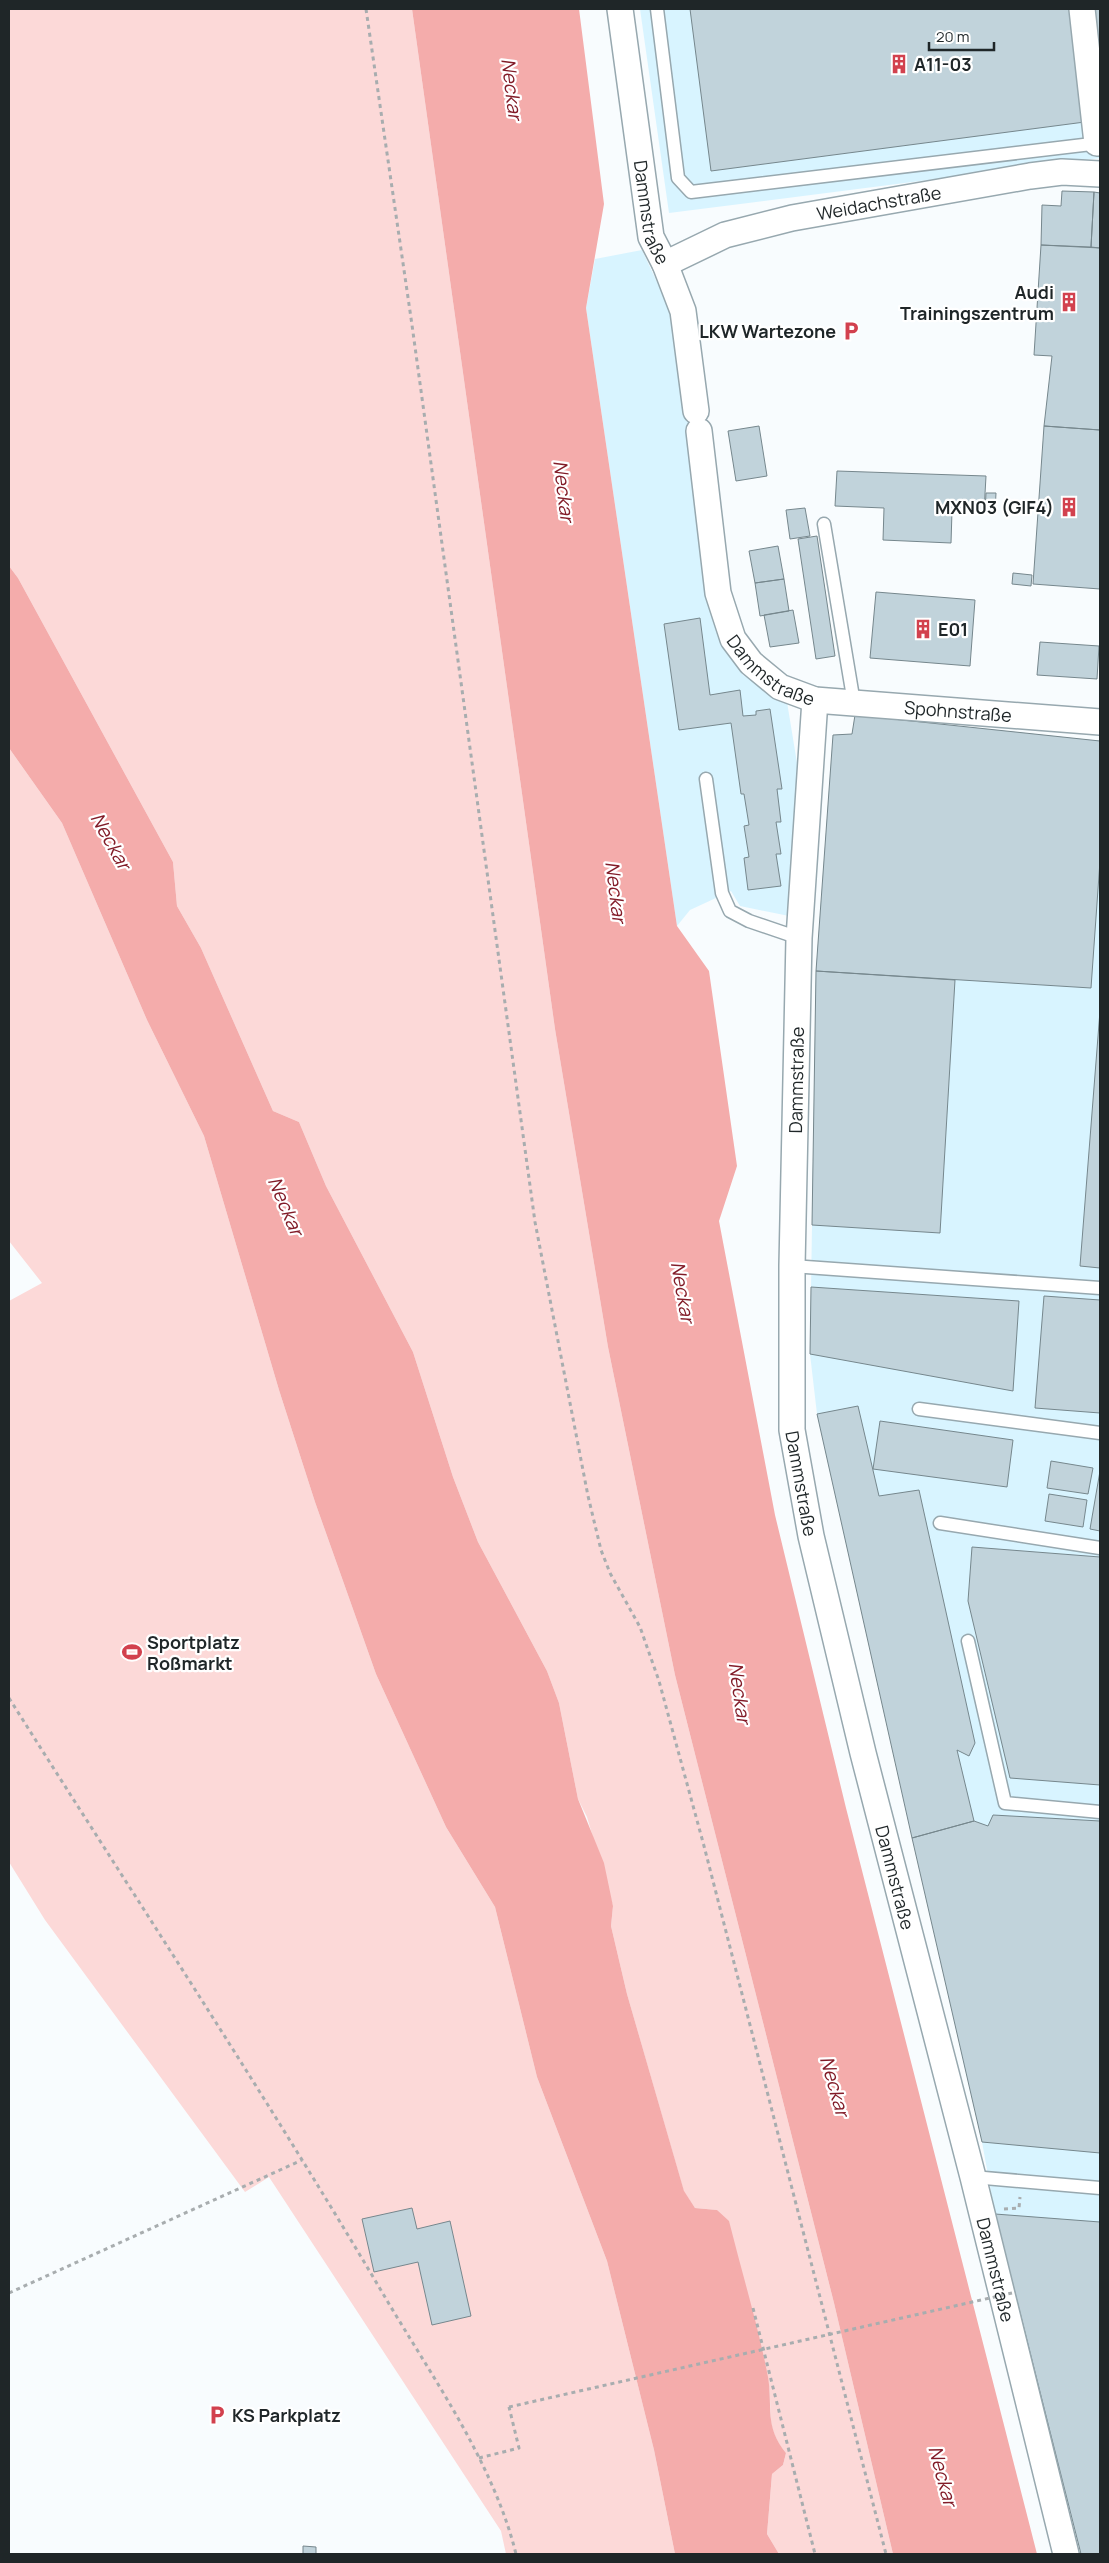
<svg xmlns="http://www.w3.org/2000/svg" width="1109" height="2563" viewBox="0 0 1109 2563" font-family="Manrope,sans-serif">
  <style>
    .built { fill: #d8f4ff }
    .green { fill: #fcd9d8 }
    .water { fill: #f4acab }
    .building { fill: #c1d3db; stroke: #76878d }
    .lines { fill: none; stroke-linecap: round; stroke-linejoin: round }
    .lane-casing { stroke: #97a8af; stroke-width: 15 }
    .street-casing { stroke: #97a8af; stroke-width: 28 }
    .path { stroke: #a8adaf; stroke-width: 3; stroke-dasharray: 4 4; stroke-linecap: butt }
    .lane { stroke: #fff; stroke-width: 12 }
    .street { stroke: #fff; stroke-width: 25 }
    .path-bridge { stroke: #a8adaf; stroke-width: 3; stroke-dasharray: 4 4; stroke-linecap: butt }
    .labels { text-anchor: middle; dominant-baseline: central; stroke-width: 4.5; stroke-linejoin: round; paint-order: stroke }
    .poi-label { font-size: 18px; font-weight: bold; fill: #1f2628; stroke: #fff; text-anchor: start }
    .street-label { font-size: 18px; fill: #1f2628; stroke: #fff }
    .water-label { font-size: 19px; font-style: italic; fill: #821c28; stroke: #fff }
  </style>
  <rect width="100%" height="100%" fill="#f8fcfe"/>
  <path class="built" d="M 640,9 L 1100,9 L 1100,158 L 669,213 Z
    M 642,250 L 672,314 L 726,649 L 743,675 L 787,702 L 800,781 L 794,917 L 740,906 L 731,891 L 690,910 L 677,926 L 586,308 L 595,259 Z
    M 855,715 L 1100,741 L 1100,2554 L 1081,2554 L 995,2214 L 982,2142 L 817,1414 L 810,1354 L 816,971 L 833,735 L 852,734 Z"/>
  <path class="green" d="M 9,9 L 412,9 L 555,1029 L 608,1347 L 675,1675 L 834,2303 L 893,2554 L 779,2554 L 767,2534 L 772,2474 L 783,2465 L 786,2453 C 762,2424 775,2408 767,2376 C 753,2321 734,2266 717,2210 L 695,2208 L 684,2192 L 627,1994 L 611,1926 L 613,1906 L 587,1817 L 578,1799 L 559,1703 L 547,1671 L 478,1542 L 453,1477 L 413,1352 L 326,1186 L 299,1122 L 273,1111 L 201,948 L 177,906 L 173,862 L 18,578 L 9,566 Z
    M 9,748 L 62,823 L 147,1020 L 204,1136 L 279,1390 L 315,1502 L 376,1674 L 446,1827 L 495,1907 L 537,2077 L 607,2261 L 654,2450 L 675,2554 L 506,2554 L 501,2531 L 269,2177 L 245,2192 L 45,1920 L 9,1862 L 9,1301 L 42,1283 L 9,1241 Z"/>
  <path class="water" d="M 412,9 L 579,9 L 604,204 L 586,308 L 677,926 L 709,971 L 737,1166 L 719,1221 L 775,1515 L 846,1808 L 1037,2554 L 893,2554 L 834,2303 L 675,1675 L 608,1347 L 555,1029 Z
    M 9,566 L 18,578 L 173,862 L 177,906 L 201,948 L 273,1111 L 299,1122 L 326,1186 L 413,1352 L 453,1477 L 478,1542 L 547,1671 L 559,1703 L 578,1799 L 604,1863 L 613,1906 L 611,1926 L 627,1994 L 684,2191 L 695,2208 L 717,2210 L 729,2221 C 742,2273 758,2325 768,2377 C 773,2407 764,2426 786,2453 L 783,2465 L 772,2474 L 767,2534 L 779,2554 L 675,2554 L 654,2450 L 607,2261 L 537,2077 L 495,1907 L 446,1827 L 376,1674 L 315,1502 L 279,1390 L 204,1136 L 147,1020 L 62,823 L 9,748 Z"/>
  <path class="building" d="M 690,9 L 1100,9 L 1100,120 L 711,171 Z
    M 1062,191 L 1094,192 L 1091,247 L 1041,245 L 1042,205 L 1061,206 Z
    M 1094,192 L 1100,193 L 1100,248 L 1091,247 Z
    M 1041,245 L 1100,248 L 1100,430 L 1044,426 L 1052,356 L 1034,355 Z
    M 759,426 L 767,476 L 736,481 L 728,431 Z
    M 1044,426 L 1100,430 L 1100,589 L 1033,584 Z
    M 837,471 L 986,476 L 984,512 L 952,511 L 951,543 L 883,540 L 884,508 L 835,506 Z
    M 986,493 L 996,493 L 995,512 L 985,512 Z
    M 805,508 L 810,536 L 790,539 L 786,510 Z
    M 817,536 L 835,656 L 816,659 L 798,539 Z
    M 778,546 L 784,579 L 755,583 L 749,551 Z
    M 1013,573 L 1032,575 L 1031,586 L 1012,584 Z
    M 784,579 L 789,611 L 760,616 L 755,583 Z
    M 876,592 L 975,600 L 970,666 L 870,658 Z
    M 793,610 L 799,643 L 770,647 L 764,615 Z
    M 700,618 L 710,695 L 740,690 L 743,716 L 756,715 L 756,711 L 770,709 L 782,789 L 777,789 L 781,822 L 776,822 L 781,854 L 776,854 L 781,886 L 748,890 L 744,858 L 749,857 L 744,826 L 749,825 L 744,794 L 741,794 L 731,723 L 679,730 L 664,624 Z
    M 1040,642 L 1099,646 L 1097,679 L 1037,675 Z
    M 855,715 L 1100,741 L 1100,861 L 1091,988 L 816,971 L 833,735 L 852,734 Z
    M 816,971 L 955,980 L 940,1233 L 812,1225 Z
    M 1100,1011 L 1100,1268 L 1080,1266 Z
    M 811,1287 L 1019,1301 L 1013,1391 L 810,1354 Z
    M 1044,1296 L 1100,1300 L 1100,1413 L 1035,1408 Z
    M 858,1406 L 879,1496 L 919,1490 L 975,1743 L 969,1756 L 957,1750 L 974,1821 L 912,1838 L 817,1414 Z
    M 880,1421 L 1013,1440 L 1007,1487 L 873,1469 Z
    M 1051,1461 L 1093,1468 L 1088,1494 L 1047,1488 Z
    M 1100,1471 L 1100,1531 L 1090,1529 Z
    M 1049,1494 L 1087,1500 L 1083,1527 L 1045,1521 Z
    M 972,1547 L 1100,1557 L 1100,1785 L 1010,1778 L 968,1601 Z
    M 993,1815 L 1100,1821 L 1100,2153 L 982,2142 L 912,1838 L 974,1821 L 988,1826 Z
    M 412,2208 L 417,2229 L 450,2221 L 471,2316 L 432,2325 L 418,2262 L 374,2272 L 362,2219 Z
    M 995,2214 L 1100,2222 L 1100,2554 L 1081,2554 Z
    M 303,2546 L 316,2547 L 316,2554 L 303,2554 Z"/>
  <g class="lines">
    <defs>
      <path id="lane" d="M 657,9 L 678,178 L 691,192 L 1100,143
        M 824,524 L 854,703
        M 706,779 L 722,893 L 730,911 L 749,921 L 799,938
        M 792,1266 L 1100,1288
        M 919,1409 L 1100,1433
        M 940,1523 L 1100,1548
        M 968,1641 L 1005,1803 L 1100,1812
        M 973,2177 L 1100,2188"/>
      <g id="street">
        <path id="s1" d="M 620,9 L 651,237 L 665,264 L 683,311 L 696,411"/>
        <path d="M 1082,9 L 1097,143"/>
        <path id="s2" d="M 665,264 L 725,235 L 792,218 L 1030,176 L 1062,172 L 1100,174"/>
        <path id="s3" d="M 699,431 L 718,593 L 733,639 L 751,663 L 780,687 L 815,700 L 1100,722"/>
        <path id="s4" d="M 815,700 L 799,938 L 792,1266 L 792,1430 L 811,1536 L 863,1753 L 973,2177 L 1066,2554"/>
      </g>
    </defs>
    <use href="#lane" class="lane-casing"/>
    <use href="#street" class="street-casing"/>
    <path class="path" d="M 366,9 L 412,325 L 535,1222 L 588,1496 L 601,1550 L 610,1573 L 640,1627 L 659,1681 L 704,1846 L 886,2554
      M 9,1698 C 134,1896 263,2091 382,2292 C 430,2374 493,2461 516,2554
      M 1004,2209 L 1019,2208 L 1020,2197
      M 9,2293 L 302,2160
      M 753,2308 L 815,2554
      M 479,2458 L 519,2448 L 509,2407"/>
    <use href="#lane" class="lane"/>
    <use href="#street" class="street"/>
    <path class="path-bridge" d="M 509,2407 L 1012,2293"/>
  </g>
  <defs>
    <symbol id="building-bare" viewBox="-9 -9 18 18"><path d="M-4-6H4V6H1V3H-1V6H-4ZM-2.5-4.3h1.7v1.8h-1.7ZM.8-4.3h1.7v1.8H.8ZM-2.5-1h1.7V.8h-1.7ZM.8-1h1.7V.8H.8Z" fill="#d2414e" stroke="#fff" stroke-width="2.5" paint-order="stroke"/></symbol>
    <symbol id="parking-bare" viewBox="-9 -9 18 18"><path d="M-3.5-5.5H1a3.5 3.5 0 0 1 0 7H-1V5.5H-3.5ZM-1-3.4V-.6H.8a1.4 1.4 0 0 0 0-2.8Z" fill="#d2414e" stroke="#fff" stroke-width="2.5" paint-order="stroke"/></symbol>
    <symbol id="stadium-bare" viewBox="-9 -9 18 18"><path d="M0-5a6.5 5 0 1 0 0 10a6.5 5 0 1 0 0-10ZM-3.5-1.8h7v3.6h-7Z" fill="#d2414e" stroke="#fff" stroke-width="2.5" paint-order="stroke"/></symbol>
  </defs>
  <g fill-rule="evenodd">
    <use href="#building-bare" x="885" y="50" width="28" height="28"/>
    <use href="#building-bare" x="1055" y="288" width="28" height="28"/>
    <use href="#parking-bare" x="837" y="317" width="28" height="28"/>
    <use href="#building-bare" x="1055" y="493" width="28" height="28"/>
    <use href="#building-bare" x="909" y="615" width="28" height="28"/>
    <use href="#stadium-bare" x="118" y="1638" width="28" height="28"/>
    <use href="#parking-bare" x="203" y="2401" width="28" height="28"/>
  </g>
  <g class="labels">
    <g class="poi-label">
      <text x="914" y="64">A11-03</text>
      <text x="1054" y="292" text-anchor="end">Audi<tspan x="1054" dy="21">Trainingszentrum</tspan></text>
      <text x="836" y="331" text-anchor="end">LKW Wartezone</text>
      <text x="1054" y="507" text-anchor="end">MXN03 (GIF4)</text>
      <text x="938" y="629">E01</text>
      <text x="147" y="1642">Sportplatz<tspan x="147" dy="21">Roßmarkt</tspan></text>
      <text x="232" y="2415">KS Parkplatz</text>
    </g>
    <g class="street-label">
      <text stroke="none"><textPath href="#s2" startOffset="224">Weidachstraße</textPath></text>
      <text stroke="none"><textPath href="#s1" startOffset="206">Dammstraße</textPath></text>
      <text stroke="none"><textPath href="#s3" startOffset="262">Dammstraße</textPath></text>
      <text stroke="none"><textPath href="#s3" startOffset="460">Spohnstraße</textPath></text>
      <text transform="translate(796 1080) rotate(-89)">Dammstraße</text>
      <text stroke="none"><textPath href="#s4" startOffset="785">Dammstraße</textPath></text>
      <text stroke="none"><textPath href="#s4" startOffset="1190">Dammstraße</textPath></text>
      <text stroke="none"><textPath href="#s4" startOffset="1595">Dammstraße</textPath></text>
    </g>
    <g class="water-label">
      <text transform="translate(512 89) rotate(83)">Neckar</text>
      <text transform="translate(564 491) rotate(83)">Neckar</text>
      <text transform="translate(111 841) rotate(61)">Neckar</text>
      <text transform="translate(616 892) rotate(83)">Neckar</text>
      <text transform="translate(286 1206) rotate(67)">Neckar</text>
      <text transform="translate(683 1292) rotate(80)">Neckar</text>
      <text transform="translate(740 1693) rotate(82)">Neckar</text>
      <text transform="translate(835 2086) rotate(74)">Neckar</text>
      <text transform="translate(943 2476) rotate(75)">Neckar</text>
    </g>
  </g>
  <rect width="1109" height="2563" fill="none" stroke="#1f2628" stroke-width="20"/>
  <path d="M929 42v8h65v-8" fill="none" stroke="#1f2628" stroke-width="2.5"/>
  <text x="936" y="42" font-size="15" fill="#1f2628" stroke="#ffffff" stroke-width="4" paint-order="stroke">20 m</text>
</svg>
